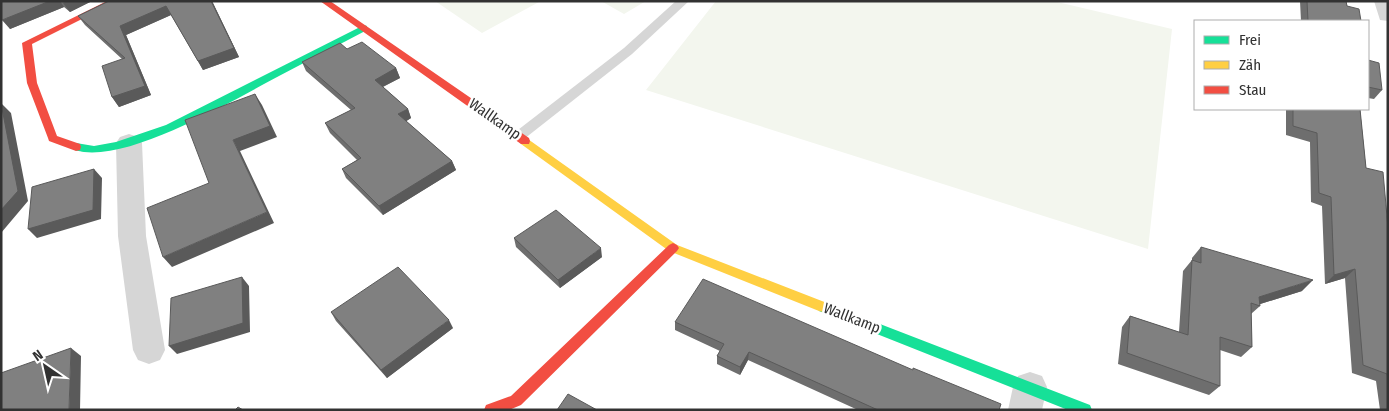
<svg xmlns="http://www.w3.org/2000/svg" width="1389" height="411" viewBox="0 0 1389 411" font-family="'Fira Sans Condensed',sans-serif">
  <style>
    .green { fill: #f3f6ee }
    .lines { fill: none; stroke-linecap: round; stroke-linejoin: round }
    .lane { fill: #d6d6d6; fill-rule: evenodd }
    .street { fill: #d6d6d6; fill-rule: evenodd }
    .fast { fill: #16e098; fill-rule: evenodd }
    .slow { fill: #ffcf43; fill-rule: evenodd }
    .jam { fill: #f24e42; fill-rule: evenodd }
    .wall { fill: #6e6e6e }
    .shaded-wall { fill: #5a5a5a }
    .building { fill: #808080; stroke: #5a5a5a }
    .labels { text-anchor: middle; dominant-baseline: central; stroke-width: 5; stroke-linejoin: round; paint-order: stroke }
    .street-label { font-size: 15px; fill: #323232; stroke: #fff }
  </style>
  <rect width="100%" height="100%" fill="#fff"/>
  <path class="green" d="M 435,1 L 538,1 L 539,2 L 482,33 Z
    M 601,1 L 646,1 L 624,14 Z
    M 716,1 L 1053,1 L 1172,29 L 1148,249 L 646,90 Z"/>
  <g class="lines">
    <path class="lane" d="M 676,1 L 689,1 L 632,54 L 524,139 L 514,139 L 512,136 L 514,133 L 624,48 Z"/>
    <path class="street" d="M 1374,1 L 1388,1 L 1388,21 L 1380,20 Z
      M 129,134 L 138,137 L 142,143 L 146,236 L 165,350 L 160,360 L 149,364 L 138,360 L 133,350 L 118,236 L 116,143 L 120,137 Z
      M 1030,372 L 1042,376 L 1047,387 L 1042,410 L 1008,410 L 1013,387 L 1018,376 Z"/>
    <path class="fast" d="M 364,25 L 367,26 L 367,30 C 338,45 308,61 279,76 C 232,101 136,158 84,152 C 79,151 74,151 71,147 L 76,143 L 94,146 L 116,142 L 166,125 Z
      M 823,302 L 1090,405 L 1092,410 L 1068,410 L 819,311 L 817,307 L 819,303 Z"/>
    <path class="slow" d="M 525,137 L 677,245 L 827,303 L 829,307 L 827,311 L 823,312 L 819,311 L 669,251 L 521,144 L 520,141 Z"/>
    <path class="jam" d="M 107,1 L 118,1 L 32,44 L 37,83 L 57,136 L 80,144 L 81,147 L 80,150 L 76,151 L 49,141 L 48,138 L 27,83 L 22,43 Z
      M 320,1 L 330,1 L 529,138 L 530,141 L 529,144 L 521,144 Z
      M 673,243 L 677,245 L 679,248 L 677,251 L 521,405 L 509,410 L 484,410 L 486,405 L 511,396 L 669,245 Z"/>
  </g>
  <path class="wall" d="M 1,1 L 92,1 L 70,12 L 64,7 L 10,29 Z
    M 109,1 L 212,1 L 239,57 L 203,70 L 171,15 L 126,35 L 151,95 L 119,107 L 112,97 L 122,59 L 85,25 L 78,16 Z
    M 1300,1 L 1346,1 L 1347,6 L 1361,21 L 1301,21 Z
    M 1368,60 L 1382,90 L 1374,99 L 1368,98 Z
    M 302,62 L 396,68 L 400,78 L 383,87 L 408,109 L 411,118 L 406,121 L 452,161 L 456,170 L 383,215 L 346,178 L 342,169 L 357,160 L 330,133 L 325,123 L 351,110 L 306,71 Z
    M 1286,109 L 1360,109 L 1366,168 L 1388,228 L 1388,410 L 1380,410 L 1376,381 L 1352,373 L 1345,278 L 1325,284 L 1322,206 L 1311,202 L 1310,142 L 1286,135 Z
    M 514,238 L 602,257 L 560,288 L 516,247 Z
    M 1201,247 L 1302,291 L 1260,304 L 1260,306 L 1251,314 L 1252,347 L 1241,357 L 1220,350 L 1220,386 L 1209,395 L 1118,364 L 1122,327 L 1130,316 L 1179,332 L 1183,271 L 1192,260 L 1192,258 Z
    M 331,312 L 453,328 L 387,378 L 336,321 Z
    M 675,322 L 999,410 L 858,410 L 748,360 L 740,375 L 717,364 L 717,356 L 720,351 L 675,330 Z"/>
  <path class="shaded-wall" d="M 50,1 L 60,1 L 64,7 L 10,29 L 2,20 Z
    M 67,1 L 92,1 L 70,12 L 63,3 Z
    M 211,1 L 212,1 L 239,57 L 203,70 L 198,61 Z
    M 166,6 L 171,15 L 126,35 L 151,95 L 119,107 L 112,97 L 145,86 L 120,26 Z
    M 396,68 L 400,78 L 378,89 L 375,80 Z
    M 255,94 L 262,105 L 277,137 L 240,151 L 274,223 L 172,267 L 163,257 L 267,212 L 233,140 Z
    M 1,103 L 11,113 L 28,201 L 1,233 Z
    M 408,109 L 411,118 L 402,124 L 398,114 Z
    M 452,161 L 456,170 L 383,215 L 379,206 Z
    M 94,169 L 102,178 L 101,219 L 37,238 L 28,229 Z
    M 601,248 L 602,257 L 560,288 L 558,280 Z
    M 1355,269 L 1345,278 L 1325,284 L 1334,275 Z
    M 242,277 L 249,286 L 250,332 L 177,354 L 169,346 Z
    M 1313,280 L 1302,291 L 1257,305 L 1259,297 Z
    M 449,320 L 453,328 L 387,378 L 381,370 Z
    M 71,348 L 81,356 L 80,410 L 69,410 Z
    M 749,352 L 748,360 L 740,375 L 740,367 Z"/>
  <path class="building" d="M 1,1 L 50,1 L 2,20 L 1,19 Z
    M 109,1 L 211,1 L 234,48 L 198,61 L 166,6 L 120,26 L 145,86 L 112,97 L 102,66 L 125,58 L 78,16 Z
    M 1307,1 L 1346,1 L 1347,6 L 1359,9 L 1361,21 L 1308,21 Z
    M 362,42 L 396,68 L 375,80 L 408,109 L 398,114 L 452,161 L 379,206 L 342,169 L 361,158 L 325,123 L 355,108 L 302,62 L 340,43 L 347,49 Z
    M 1368,60 L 1379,63 L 1382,90 L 1368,87 Z
    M 255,94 L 270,126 L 233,140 L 267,212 L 163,257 L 147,208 L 209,183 L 185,120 Z
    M 1,103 L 18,191 L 1,210 Z
    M 1293,109 L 1360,109 L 1366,168 L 1383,172 L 1388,228 L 1388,379 L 1387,374 L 1363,365 L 1355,269 L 1334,275 L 1331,197 L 1319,193 L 1317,133 L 1293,126 Z
    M 94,169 L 93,210 L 28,229 L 32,187 Z
    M 556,210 L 601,248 L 558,280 L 514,238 Z
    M 1201,247 L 1313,280 L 1259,297 L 1260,306 L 1251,303 L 1252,347 L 1220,337 L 1220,386 L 1127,353 L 1130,316 L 1188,335 L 1192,260 L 1201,263 Z
    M 398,267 L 449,320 L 381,370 L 331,312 Z
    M 242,277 L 243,323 L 169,346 L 171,298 Z
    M 703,279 L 913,370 L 913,368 L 1001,404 L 999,410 L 878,410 L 749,352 L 740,367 L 717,356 L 724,344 L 675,322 Z
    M 71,348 L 69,410 L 1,410 L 1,373 Z
    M 568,394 L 597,410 L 557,410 Z
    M 238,407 L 243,410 L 235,410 Z"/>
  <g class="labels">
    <g class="street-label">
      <text transform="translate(495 119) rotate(35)">Wallkamp</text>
      <text transform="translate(852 318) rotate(21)">Wallkamp</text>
    </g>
  </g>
  <rect width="1389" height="411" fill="none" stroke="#323232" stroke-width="5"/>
  <rect x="1194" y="20" width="175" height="90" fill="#ffffff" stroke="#adadad"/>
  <rect x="1204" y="36" width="25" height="8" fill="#16e098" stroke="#adadad"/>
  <text x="1239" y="45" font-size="15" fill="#323232">Frei</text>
  <rect x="1204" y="61" width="25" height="8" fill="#ffcf43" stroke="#adadad"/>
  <text x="1239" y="70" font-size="15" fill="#323232">Zäh</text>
  <rect x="1204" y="86" width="25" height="8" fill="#f24e42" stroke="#adadad"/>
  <text x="1239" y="95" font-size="15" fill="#323232">Stau</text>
  <g transform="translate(45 366) rotate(326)" stroke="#ffffff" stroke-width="4" paint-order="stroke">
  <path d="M0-4L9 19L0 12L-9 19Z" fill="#323232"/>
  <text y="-8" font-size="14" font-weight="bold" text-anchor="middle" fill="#323232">N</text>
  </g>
</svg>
